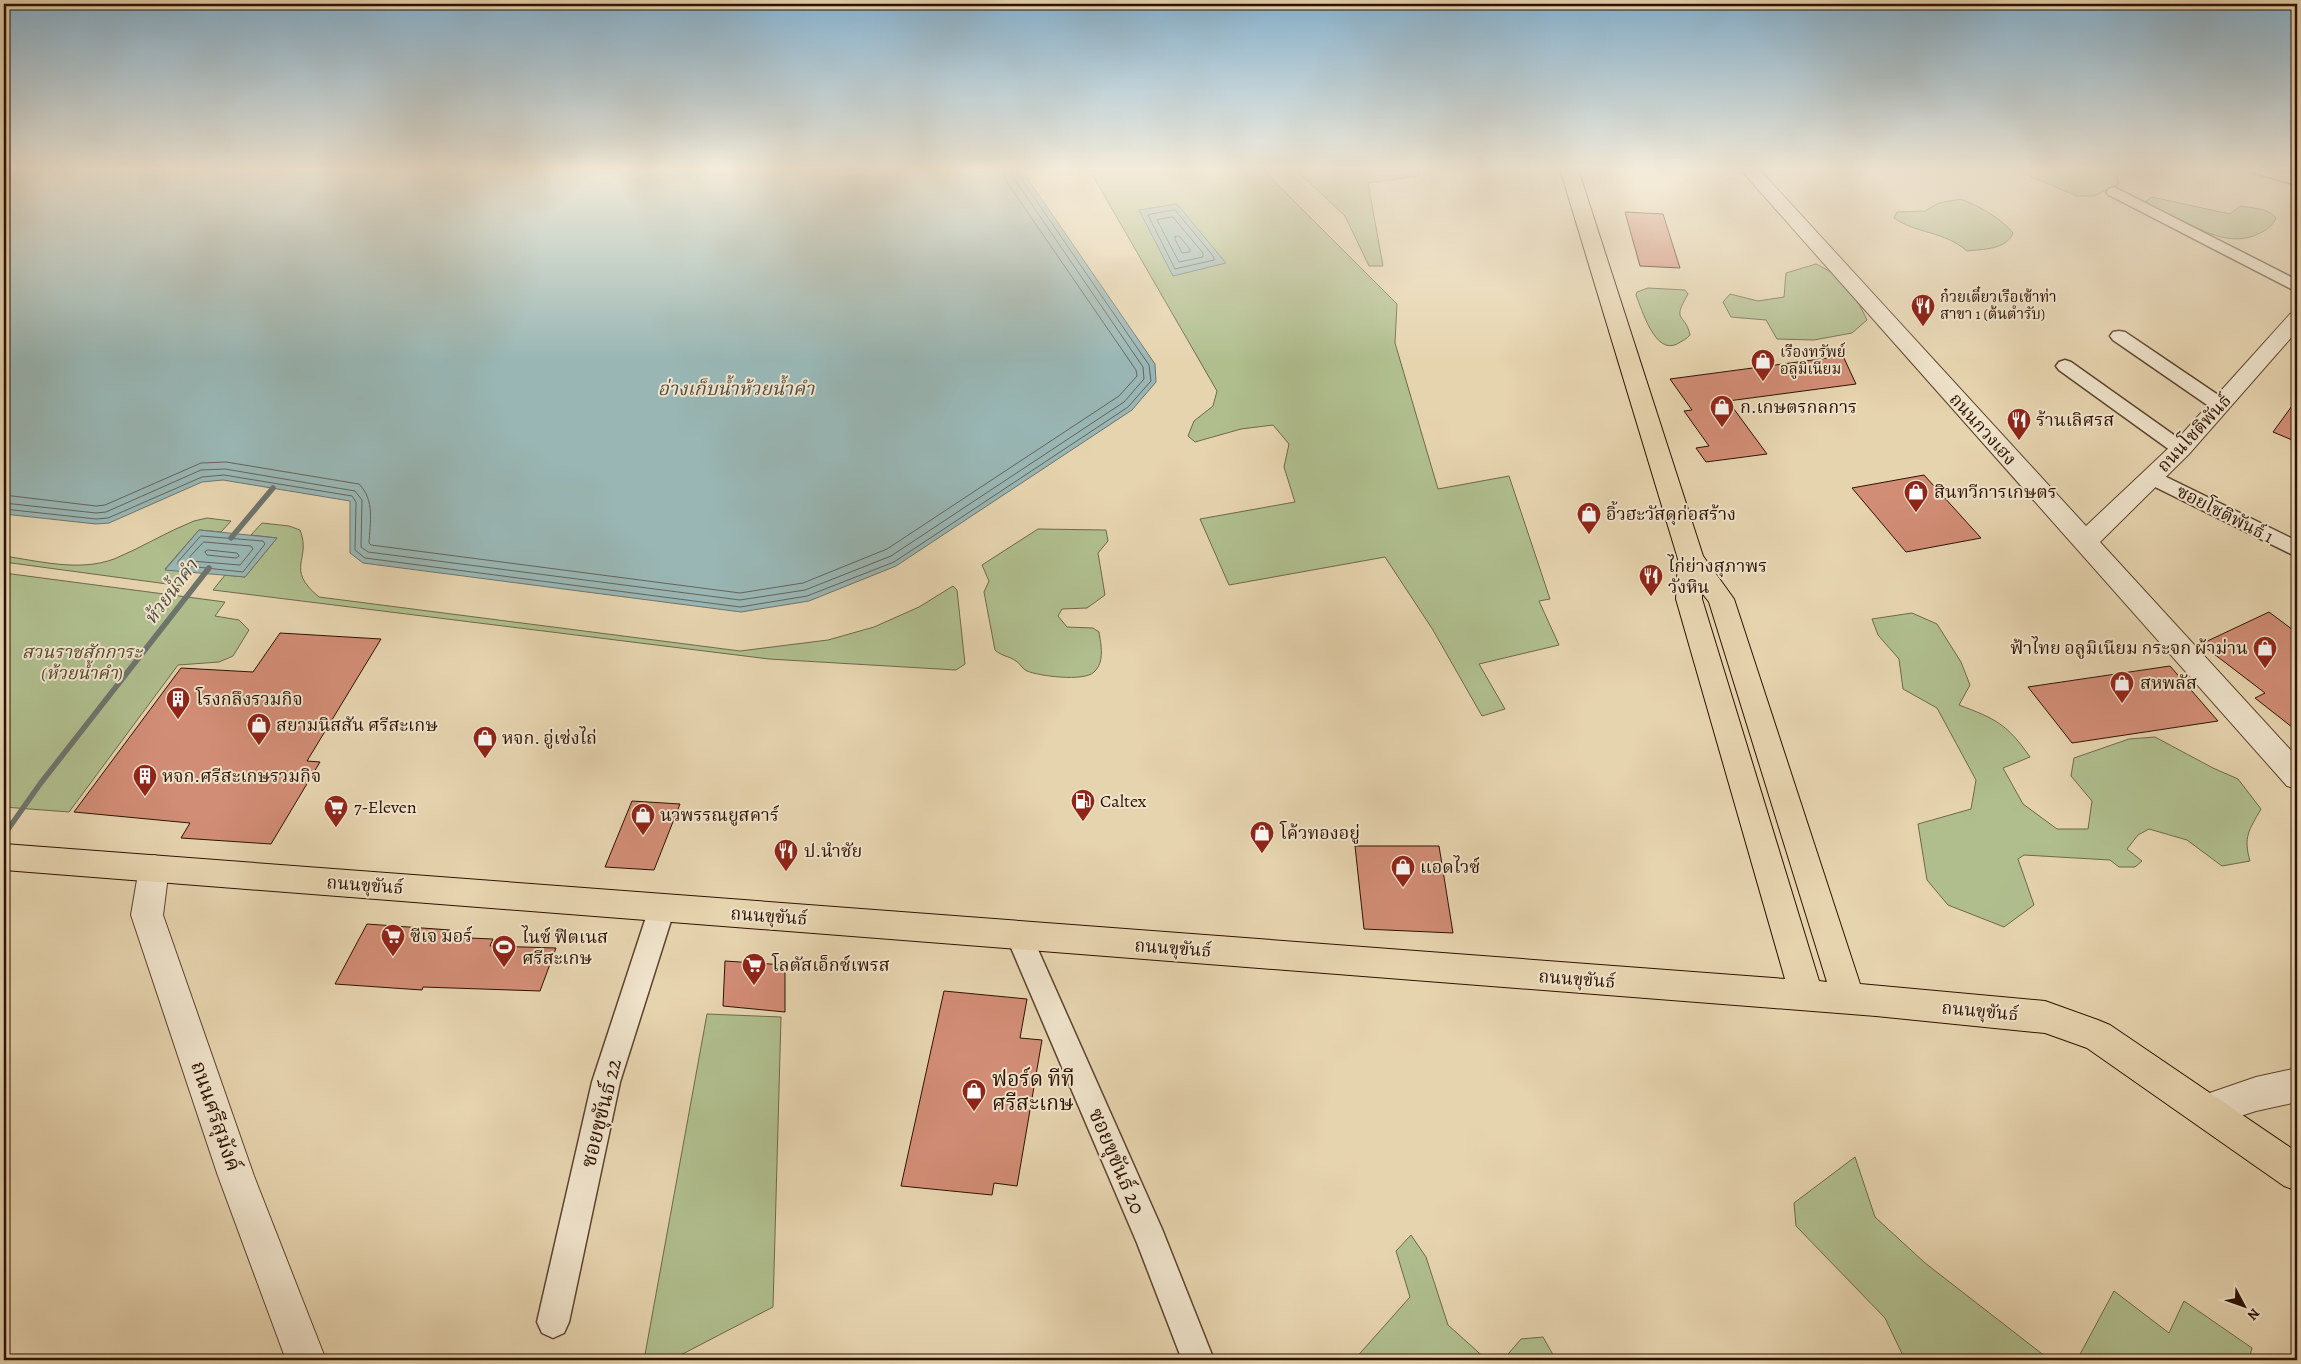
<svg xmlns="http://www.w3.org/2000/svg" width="2301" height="1364" viewBox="0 0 2301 1364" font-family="Alegreya,'Noto Serif Thai',serif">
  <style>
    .green { fill: #b0be8e; stroke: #6f6847 }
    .water { fill: #99b6b4; stroke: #6e746c }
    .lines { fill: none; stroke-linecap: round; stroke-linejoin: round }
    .shore { stroke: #64645a; stroke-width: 1 }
    .stream { stroke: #6e746c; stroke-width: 5.5 }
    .building { fill: #d28d76; stroke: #2e1100 }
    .minor-casing { stroke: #5c422c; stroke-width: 3 }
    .tertiary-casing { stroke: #5c422c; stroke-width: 2 }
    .primary-casing { stroke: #2e1100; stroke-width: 2 }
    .minor { fill: #efe3cb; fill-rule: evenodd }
    .tertiary { fill: #efe3cb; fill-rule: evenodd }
    .primary { fill: #e6d4af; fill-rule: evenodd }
    .labels { text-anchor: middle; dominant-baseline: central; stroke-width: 4; stroke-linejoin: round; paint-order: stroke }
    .far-poi-label { font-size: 15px; fill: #2e1100; stroke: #efe3cb; text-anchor: start }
    .poi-label { font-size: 18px; fill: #2e1100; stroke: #efe3cb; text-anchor: start }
    .street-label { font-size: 18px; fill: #2e1100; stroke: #efe3cb }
    .park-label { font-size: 18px; font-style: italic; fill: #55452b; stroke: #efe3cb }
    .water-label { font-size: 19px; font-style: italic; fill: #534b3f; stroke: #efe3cb }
    .near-poi-label { font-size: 21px; fill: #2e1100; stroke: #efe3cb; text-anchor: start }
    .near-street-label { font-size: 21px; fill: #2e1100; stroke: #efe3cb }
  </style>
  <rect width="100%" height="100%" fill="#e6d4af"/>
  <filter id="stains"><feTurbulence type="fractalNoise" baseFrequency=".004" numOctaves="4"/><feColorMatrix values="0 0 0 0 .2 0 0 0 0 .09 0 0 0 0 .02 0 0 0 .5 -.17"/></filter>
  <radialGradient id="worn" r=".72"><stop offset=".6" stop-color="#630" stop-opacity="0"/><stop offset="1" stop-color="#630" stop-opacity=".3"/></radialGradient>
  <path class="green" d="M 1089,169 L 1262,169 L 1397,304 L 1395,343 L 1438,489 L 1509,476 L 1550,599 L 1539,601 L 1559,645 L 1479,664 L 1505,709 L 1482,716 L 1433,630 L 1385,557 L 1229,585 L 1200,519 L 1295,502 L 1284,467 L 1289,444 L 1273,425 L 1241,429 L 1195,442 L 1188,436 L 1194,421 L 1213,406 L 1217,391 Z
    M 1295,169 L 1419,169 L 1419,176 L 1368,183 L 1383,266 L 1369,266 L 1345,216 Z
    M 2013,169 L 2108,169 L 2118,179 L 2119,184 L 2094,196 L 2077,196 Z
    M 2152,197 L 2230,214 L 2240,206 C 2252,208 2269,208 2276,218 C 2273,225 2267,230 2260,233 C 2233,247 2207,233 2183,221 C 2173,215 2150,213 2146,201 Z
    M 1961,199 C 1979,206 2001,218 2013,233 C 2006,250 1983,249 1967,251 C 1944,231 1917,234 1894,218 L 1897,212 L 1925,211 L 1939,203 Z
    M 1816,264 C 1845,278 1853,291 1867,320 L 1852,333 L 1814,340 L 1777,339 L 1766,320 L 1731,317 L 1723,302 L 1730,294 L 1758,301 L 1784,297 L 1786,273 Z
    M 1648,288 L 1685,290 L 1688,294 C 1671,323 1685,312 1690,335 C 1687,339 1682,341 1677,344 C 1655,355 1642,310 1636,295 L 1637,292 Z
    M 207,518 L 231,521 L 221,532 L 199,530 L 165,569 L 193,572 L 182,586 L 4,562 L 4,556 C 39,561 79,572 114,559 C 141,548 166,532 194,521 Z
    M 262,523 L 289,526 L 300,530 C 312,560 284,568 319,597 L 740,651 L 828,640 L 874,627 L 919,607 L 953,586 L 957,590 L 965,664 L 956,670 L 769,659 L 213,590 L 225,575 L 245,577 L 277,538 L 251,535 Z
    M 1038,529 L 1106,530 L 1108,541 L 1098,553 L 1105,595 L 1087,608 L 1062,609 L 1058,616 L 1067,627 L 1093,628 L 1099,632 C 1101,645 1105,662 1094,672 C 1084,682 1039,676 1027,671 C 1022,669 1020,663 1016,661 C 1009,656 1001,656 995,650 L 984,592 L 989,581 L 982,565 Z
    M 4,573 L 225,602 L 215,616 L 239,620 L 249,630 L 233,656 L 219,662 L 178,665 L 69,812 L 4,807 Z
    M 1912,613 L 1937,624 L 1961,662 L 1970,685 L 1959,705 C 1996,719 2007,724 2030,757 L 2003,768 L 2023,804 L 2057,829 L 2088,829 L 2092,801 L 2071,776 L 2074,758 L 2129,739 L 2155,737 L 2213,768 L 2238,779 L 2261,809 C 2249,830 2243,837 2250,861 L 2222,866 L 2187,840 L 2149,829 L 2138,835 L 2127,849 L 2142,861 L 2135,867 L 2119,867 L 2110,860 L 2024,855 L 2018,859 L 2034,905 L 2004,927 L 1948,905 L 1927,880 L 1918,824 L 1971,809 L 1976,780 L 1937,708 L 1903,689 L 1899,659 L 1878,635 L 1872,619 Z
    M 707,1014 L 781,1017 L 773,1307 L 671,1360 L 644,1360 Z
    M 1855,1157 L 1875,1217 L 1925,1263 L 2050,1360 L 1905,1360 L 1885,1318 L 1796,1226 L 1794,1203 Z
    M 1411,1235 L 1426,1257 L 1448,1325 L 1487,1360 L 1354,1360 L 1410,1297 L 1396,1251 Z
    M 2114,1291 L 2169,1333 L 2184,1301 L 2252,1348 L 2249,1360 L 2077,1360 Z
    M 1543,1337 L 1556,1360 L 1503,1360 L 1521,1339 Z"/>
  <path class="water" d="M 4,169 L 1021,169 L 1155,364 L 1156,382 L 1132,410 L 896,566 L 809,601 L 741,612 L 363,563 L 350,553 L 350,501 L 223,480 L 202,482 L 109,523 L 96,524 L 4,514 Z
    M 1177,204 L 1226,263 L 1173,276 L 1139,210 Z
    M 199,530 L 277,538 L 245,577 L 165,570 Z"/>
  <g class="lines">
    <path class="shore" d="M 1175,210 L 1214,257 L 1214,260 L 1175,269 L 1148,215 Z
      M 1173,217 L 1203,253 L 1203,257 L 1179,262 L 1157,220 Z
      M 1176,236 L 1179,236 L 1190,249 L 1190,252 L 1182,253 L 1175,239 Z
      M 4,495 L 96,506 L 105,505 L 201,463 L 226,462 L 359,484 C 375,500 370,523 369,543 L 371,545 L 740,593 L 803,583 L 887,549 L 1119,396 L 1137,376 L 1136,370 L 1006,181 L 1003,169
      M 4,503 L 96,513 L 106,512 L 201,470 L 225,469 L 355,491 L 362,500 L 361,547 L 368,552 L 740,600 L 805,590 L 891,556 L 1124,402 L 1144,379 L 1143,367 L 1013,177 L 1011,169
      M 4,509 L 96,519 L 108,518 L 202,477 L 224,475 L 352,496 L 356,502 L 355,550 L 365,558 L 740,607 L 807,596 L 894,562 L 1128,407 L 1151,381 L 1149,365 L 1018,174 L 1017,169
      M 201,536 L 263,541 L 265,544 L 243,572 L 178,565 L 178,562 Z
      M 204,542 L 251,546 L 253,549 L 240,565 L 191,561 L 190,557 Z
      M 208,550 L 237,553 L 239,556 L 236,558 L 207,555 L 205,552 Z"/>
    <path class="stream" d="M 231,538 L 273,488
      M 4,835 L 40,784 L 209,568"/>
  </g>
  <path class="building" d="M 1625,212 L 1663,214 L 1680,268 L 1640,266 Z
    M 1843,356 L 1856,384 L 1728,401 L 1767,454 L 1706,462 L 1696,448 L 1709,446 L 1684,411 L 1692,410 L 1670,379 Z
    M 2297,399 L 2297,442 L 2273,432 Z
    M 1924,475 L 1981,538 L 1906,552 L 1852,488 Z
    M 2269,612 L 2297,633 L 2297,731 L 2255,698 L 2265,693 L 2201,644 Z
    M 280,633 L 381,639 L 307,761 L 320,762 L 271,844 L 181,838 L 190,823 L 74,812 L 181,668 L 253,672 Z
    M 2170,666 L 2218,721 L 2072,743 L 2028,687 Z
    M 632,801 L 680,804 L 654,870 L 605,867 Z
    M 1355,846 L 1439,846 L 1453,933 L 1364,929 Z
    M 367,924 L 450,930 L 447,937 L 493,939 L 490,946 L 556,948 L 540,991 L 423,987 L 422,990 L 335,984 Z
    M 725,961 L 785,965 L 785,1012 L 723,1006 Z
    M 944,991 L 1027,999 L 1020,1038 L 1042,1040 L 1017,1186 L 994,1183 L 992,1195 L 901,1186 Z"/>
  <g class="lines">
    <defs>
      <path id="minor" d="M 2249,169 L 2274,169 L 2297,175 L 2297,185 L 2251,172 Z
        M 2114,187 L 2297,280 L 2297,292 L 2109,195 L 2106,192 L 2109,189 Z
        M 2119,331 L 2125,332 L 2227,401 L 2229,405 L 2227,409 L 2220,411 L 2213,409 L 2113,340 L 2110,336 L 2113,332 Z
        M 2065,360 L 2071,362 L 2188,445 L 2191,449 L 2188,453 L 2181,455 L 2174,453 L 2059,370 L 2056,366 L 2059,362 Z
        M 2152,470 L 2297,541 L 2297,557 L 2145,482 L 2142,477 L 2145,472 Z
        M 662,897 L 671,900 L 675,908 L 620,1082 L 569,1322 L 564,1333 L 553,1338 L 542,1333 L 537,1322 L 592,1082 L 649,908 L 653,900 Z
        M 1019,924 L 1028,928 L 1032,936 L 1162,1229 L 1214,1360 L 1182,1360 L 1137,1243 L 1006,936 L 1010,928 Z"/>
      <path id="tertiary" d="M 1740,169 L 1759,169 L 2086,526 L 2173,444 L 2290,314 L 2297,312 L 2297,331 L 2189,454 L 2100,542 L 2297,757 L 2297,789 L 2287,786 Z
        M 154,855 L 165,859 L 169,868 L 163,915 L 254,1176 L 326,1360 L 286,1360 L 218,1176 L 131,915 L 139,868 L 143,859 Z
        M 2297,1068 L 2297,1102 L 2256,1111 L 2207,1127 L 2195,1122 L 2189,1110 L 2195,1098 L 2256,1077 Z"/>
      <path id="primary" d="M 1560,169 L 1578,169 L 1703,556 L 1734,599 L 1860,984 L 2045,1001 L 2098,1020 L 2110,1025 L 2297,1152 L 2297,1191 L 2284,1186 L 2087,1048 L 2045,1033 L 1876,1016 L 4,870 L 4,844 L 1785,979 L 1676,599 L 1678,559 ZM 1702,593 L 1709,602 L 1827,982 L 1819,981 L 1702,599 Z"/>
    </defs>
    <use href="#minor" class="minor-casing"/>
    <use href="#tertiary" class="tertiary-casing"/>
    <use href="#primary" class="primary-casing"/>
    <use href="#minor" class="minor"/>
    <use href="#tertiary" class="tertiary"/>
    <use href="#primary" class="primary"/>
  </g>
  <linearGradient id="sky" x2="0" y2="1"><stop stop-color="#88b5d3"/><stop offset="0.47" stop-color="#f4ecdb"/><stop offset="1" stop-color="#f4ecdb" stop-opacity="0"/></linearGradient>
  <rect width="2301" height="360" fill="url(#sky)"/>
  <defs>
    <symbol id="restaurant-pin" viewBox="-11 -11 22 30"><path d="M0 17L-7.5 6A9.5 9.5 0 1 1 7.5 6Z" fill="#8f2418" stroke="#efe3cb"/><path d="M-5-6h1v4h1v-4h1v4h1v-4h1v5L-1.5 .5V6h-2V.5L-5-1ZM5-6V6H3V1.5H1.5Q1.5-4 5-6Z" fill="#fff"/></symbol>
    <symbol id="shop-pin" viewBox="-11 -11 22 30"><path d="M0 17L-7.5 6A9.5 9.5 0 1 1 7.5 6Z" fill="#8f2418" stroke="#efe3cb"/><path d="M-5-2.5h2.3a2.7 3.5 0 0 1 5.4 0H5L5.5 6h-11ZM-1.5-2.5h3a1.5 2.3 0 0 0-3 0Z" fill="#fff"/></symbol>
    <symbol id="building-pin" viewBox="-11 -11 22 30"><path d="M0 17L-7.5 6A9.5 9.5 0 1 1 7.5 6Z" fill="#8f2418" stroke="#efe3cb"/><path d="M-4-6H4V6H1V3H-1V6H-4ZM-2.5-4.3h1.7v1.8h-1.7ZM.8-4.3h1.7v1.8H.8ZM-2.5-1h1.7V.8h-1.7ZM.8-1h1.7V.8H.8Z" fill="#fff"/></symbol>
    <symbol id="fuel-pin" viewBox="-11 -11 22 30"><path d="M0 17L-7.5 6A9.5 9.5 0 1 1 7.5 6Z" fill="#8f2418" stroke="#efe3cb"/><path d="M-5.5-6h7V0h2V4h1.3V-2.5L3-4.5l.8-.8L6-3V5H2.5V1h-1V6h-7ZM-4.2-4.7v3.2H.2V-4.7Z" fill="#fff"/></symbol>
    <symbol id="supermarket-pin" viewBox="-11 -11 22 30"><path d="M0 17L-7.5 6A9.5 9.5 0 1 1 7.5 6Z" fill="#8f2418" stroke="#efe3cb"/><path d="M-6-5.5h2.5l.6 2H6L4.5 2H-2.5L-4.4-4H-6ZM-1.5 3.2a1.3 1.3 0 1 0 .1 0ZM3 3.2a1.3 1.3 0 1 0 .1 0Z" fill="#fff"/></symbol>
    <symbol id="stadium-pin" viewBox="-11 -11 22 30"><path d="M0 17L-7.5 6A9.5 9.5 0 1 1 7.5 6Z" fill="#8f2418" stroke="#efe3cb"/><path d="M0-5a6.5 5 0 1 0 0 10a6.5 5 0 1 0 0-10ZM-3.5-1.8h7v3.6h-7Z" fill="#fff"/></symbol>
  </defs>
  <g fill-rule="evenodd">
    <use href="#restaurant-pin" x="1909" y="292" width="28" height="38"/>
    <use href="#shop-pin" x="1749" y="347" width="28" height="38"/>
    <use href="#shop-pin" x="1708" y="393" width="28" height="38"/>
    <use href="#restaurant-pin" x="2005" y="406" width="28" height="38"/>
    <use href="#shop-pin" x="1902" y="478" width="28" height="38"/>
    <use href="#shop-pin" x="1575" y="500" width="28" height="38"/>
    <use href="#restaurant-pin" x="1637" y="562" width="28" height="38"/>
    <use href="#shop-pin" x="2251" y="634" width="28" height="38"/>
    <use href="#shop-pin" x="2108" y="669" width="28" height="38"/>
    <use href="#building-pin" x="164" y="685" width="28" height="38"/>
    <use href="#shop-pin" x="245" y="711" width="28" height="38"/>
    <use href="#shop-pin" x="471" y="724" width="28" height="38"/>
    <use href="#building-pin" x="131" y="762" width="28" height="38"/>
    <use href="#fuel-pin" x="1069" y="787" width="28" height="38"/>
    <use href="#supermarket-pin" x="322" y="793" width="28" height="38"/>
    <use href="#shop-pin" x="629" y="801" width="28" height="38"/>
    <use href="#shop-pin" x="1248" y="819" width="28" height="38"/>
    <use href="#restaurant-pin" x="772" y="837" width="28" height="38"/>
    <use href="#shop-pin" x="1389" y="853" width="28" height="38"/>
    <use href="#supermarket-pin" x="379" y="922" width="28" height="38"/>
    <use href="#stadium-pin" x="490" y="933" width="28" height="38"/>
    <use href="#supermarket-pin" x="740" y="951" width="28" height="38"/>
    <use href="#shop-pin" x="960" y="1077" width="28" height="38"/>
  </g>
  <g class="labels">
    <g class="far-poi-label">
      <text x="1940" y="297">ก๋วยเตี๋ยวเรือเข้าท่า<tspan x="1940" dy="17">สาขา 1 (ต้นตำรับ)</tspan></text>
      <text x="1780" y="352">เรืองทรัพย์<tspan x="1780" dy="17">อลูมิเนียม</tspan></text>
    </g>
    <g class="poi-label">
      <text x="1740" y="407">ก.เกษตรกลการ</text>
      <text x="2036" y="420">ร้านเลิศรส</text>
      <text x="1934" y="492">สินทวีการเกษตร</text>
      <text x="1606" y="514">อิ้วฮะวัสดุก่อสร้าง</text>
      <text x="1668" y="566">ไก่ย่างสุภาพร<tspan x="1668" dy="21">วังหิน</tspan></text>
      <text x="2248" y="648" text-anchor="end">ฟ้าไทย อลูมิเนียม กระจก ผ้าม่าน</text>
      <text x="2140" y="683">สหพลัส</text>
      <text x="196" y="699">โรงกลึงรวมกิจ</text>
      <text x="276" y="725">สยามนิสสัน ศรีสะเกษ</text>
      <text x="502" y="738">หจก. อู่เซ่งไถ่</text>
      <text x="162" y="776">หจก.ศรีสะเกษรวมกิจ</text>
      <text x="1100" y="801">Caltex</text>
      <text x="354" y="807">7-Eleven</text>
      <text x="660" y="815">นวพรรณยูสคาร์</text>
      <text x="1280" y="833">โค้วทองอยู่</text>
      <text x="804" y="851">ป.นำชัย</text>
      <text x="1420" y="867">แอดไวซ์</text>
      <text x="410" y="936">ซีเจ มอร์</text>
      <text x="522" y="937">ไนซ์ ฟิตเนส<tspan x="522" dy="21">ศรีสะเกษ</tspan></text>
      <text x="772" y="965">โลตัสเอ็กซ์เพรส</text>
    </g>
    <g class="street-label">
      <text transform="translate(1983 429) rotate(48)">ถนนกวงเฮง</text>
      <text transform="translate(2194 433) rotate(-47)">ถนนโชติพันธ์</text>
      <text transform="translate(2225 514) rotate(27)">ซอยโชติพันธ์ 1</text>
      <text transform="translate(365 885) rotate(4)">ถนนขุขันธ์</text>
      <text transform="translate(769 916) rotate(4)">ถนนขุขันธ์</text>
      <text transform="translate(1173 948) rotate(4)">ถนนขุขันธ์</text>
      <text transform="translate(1577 979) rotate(4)">ถนนขุขันธ์</text>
      <text transform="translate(1980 1011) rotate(5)">ถนนขุขันธ์</text>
    </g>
    <g class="park-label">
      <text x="82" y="652">สวนราชสักการะ<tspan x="82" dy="21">(ห้วยน้ำคำ)</tspan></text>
    </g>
    <g class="water-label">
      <text x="736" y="389">อ่างเก็บน้ำห้วยน้ำคำ</text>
      <text transform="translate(171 592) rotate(-53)">ห้วยน้ำคำ</text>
    </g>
    <g class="near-poi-label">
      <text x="992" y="1079">ฟอร์ด ทีที<tspan x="992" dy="24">ศรีสะเกษ</tspan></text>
    </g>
    <g class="near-street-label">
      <text transform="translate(601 1113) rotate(-76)">ซอยขุขันธ์ 22</text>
      <text transform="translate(216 1116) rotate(71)">ถนนศรีสุมังค์</text>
      <text transform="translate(1117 1161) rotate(67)">ซอยขุขันธ์ 20</text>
    </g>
  </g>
  <rect width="2301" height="1364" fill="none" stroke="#e6d4af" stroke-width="20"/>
  <rect x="5" y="5" width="2291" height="1354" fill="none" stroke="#2e1100" stroke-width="2.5"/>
  <rect x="10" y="10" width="2281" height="1344" fill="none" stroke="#2e1100"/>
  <g transform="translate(2244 1306) rotate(131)" stroke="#efe3cb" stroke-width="4" paint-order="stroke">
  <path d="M0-4L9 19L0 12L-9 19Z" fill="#2e1100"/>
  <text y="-8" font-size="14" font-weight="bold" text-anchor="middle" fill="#2e1100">N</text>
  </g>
  <rect width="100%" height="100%" filter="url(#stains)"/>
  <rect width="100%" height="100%" fill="url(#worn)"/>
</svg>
